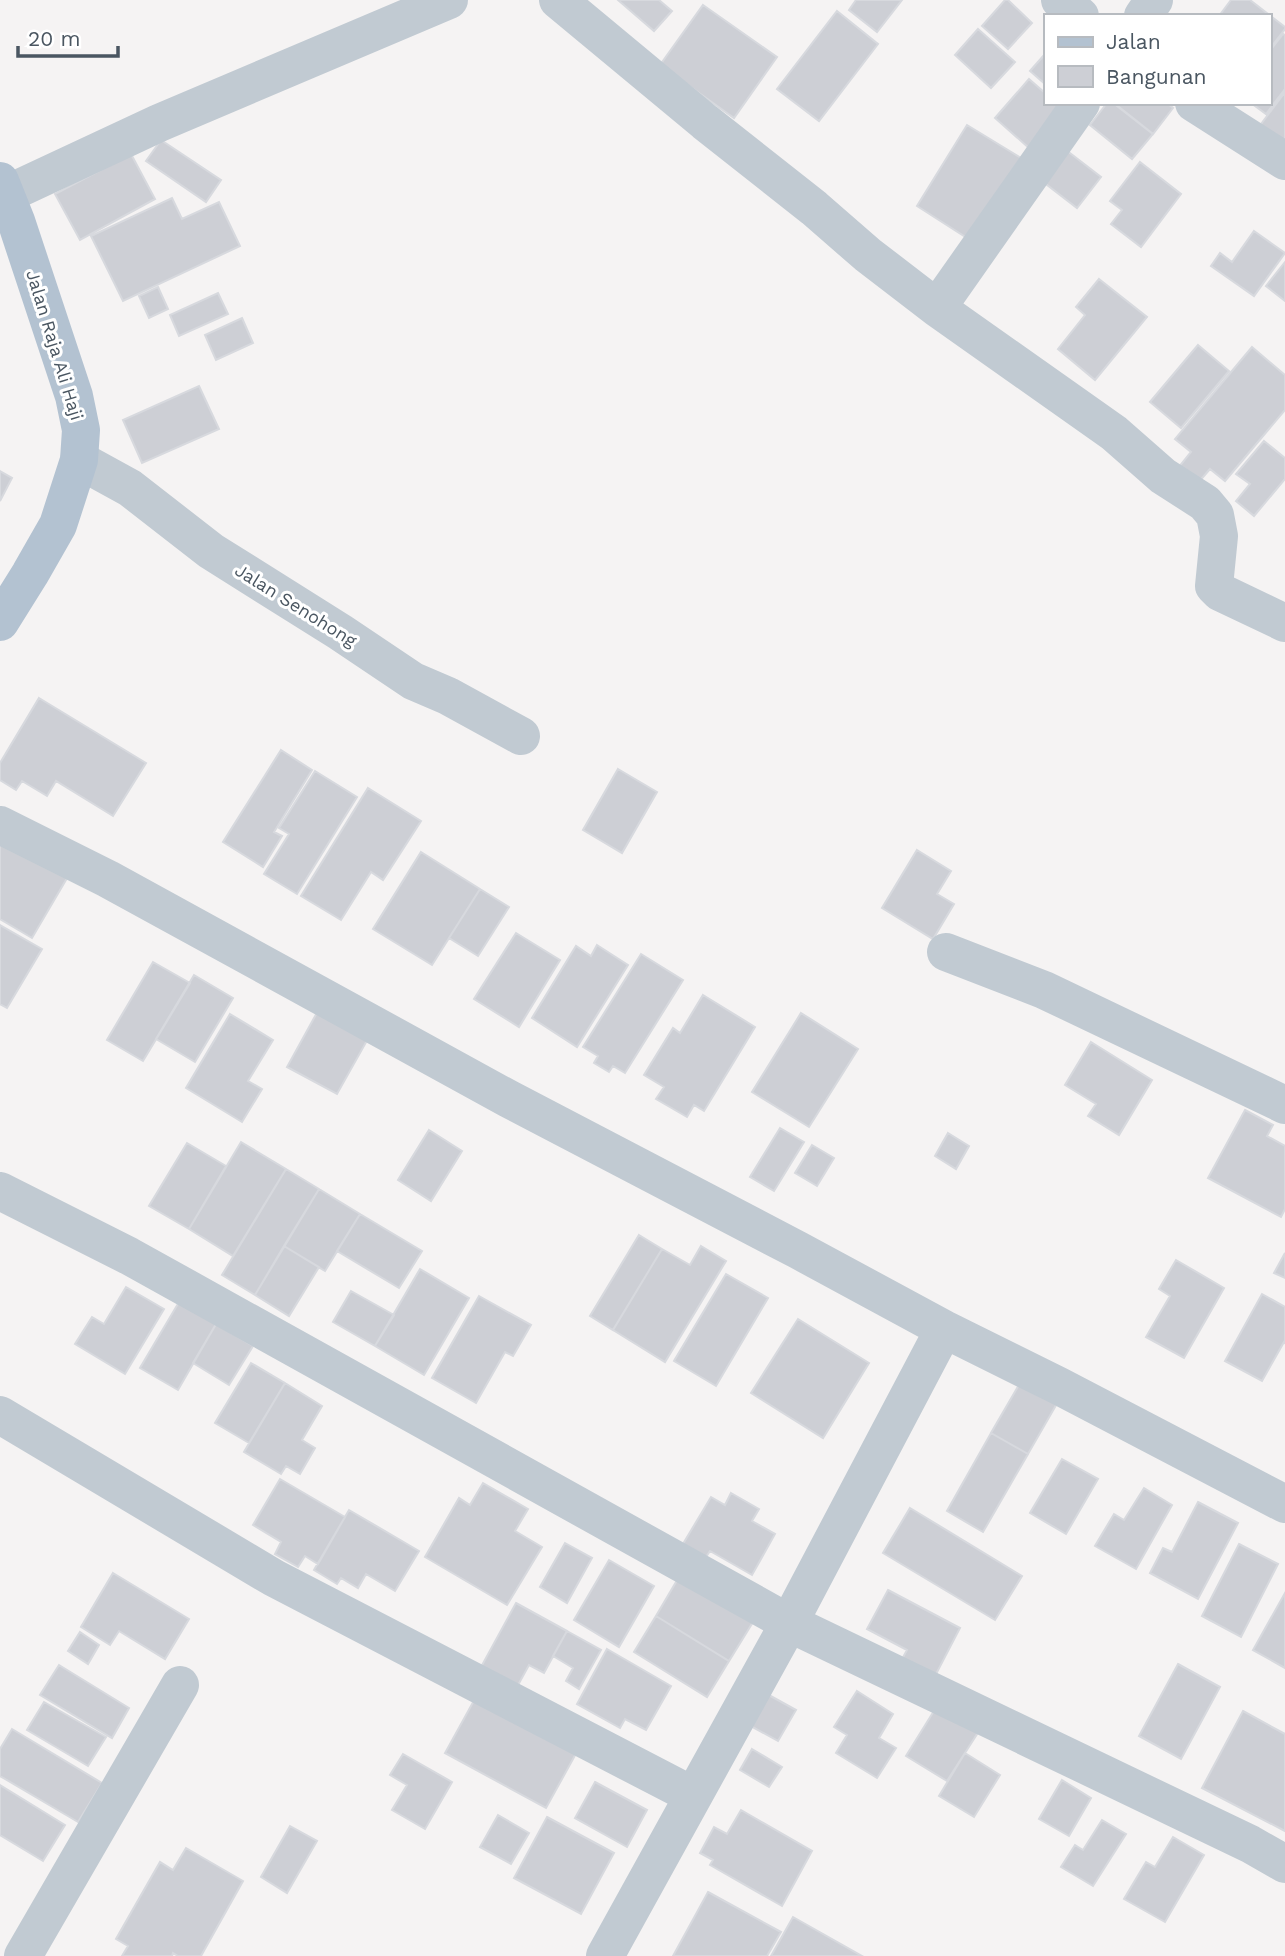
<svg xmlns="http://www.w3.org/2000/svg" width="1285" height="1956" viewBox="0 0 1285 1956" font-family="'Work Sans',sans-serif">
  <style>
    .building { fill: #cdcfd5; stroke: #d7d9de; stroke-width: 2 }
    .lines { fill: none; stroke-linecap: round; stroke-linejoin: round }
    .minor { stroke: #c1cad2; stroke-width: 38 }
    .major { stroke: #b3c2d1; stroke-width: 38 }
    .labels { text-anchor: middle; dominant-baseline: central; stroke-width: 6; stroke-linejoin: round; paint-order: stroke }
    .street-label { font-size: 18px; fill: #4a5661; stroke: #fff }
  </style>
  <rect width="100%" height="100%" fill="#f5f3f3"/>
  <path class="building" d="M 618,0 L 659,0 L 672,11 L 654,31 Z
    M 856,0 L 902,0 L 877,32 L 849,10 Z
    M 1005,0 L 1008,0 L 1032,23 L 1008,49 L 982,26 Z
    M 1231,0 L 1250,0 L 1285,27 L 1285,29 L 1269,50 L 1269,16 L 1219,16 Z
    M 703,5 L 777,57 L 734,118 L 660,65 Z
    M 837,11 L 878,44 L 819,121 L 777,89 Z
    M 978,29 L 1015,62 L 991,88 L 955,55 Z
    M 1283,34 L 1285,35 L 1285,89 L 1266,114 L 1251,103 L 1269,103 L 1269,52 Z
    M 1045,54 L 1045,84 L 1030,71 Z
    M 1029,79 L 1045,93 L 1045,103 L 1057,103 L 1063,109 L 1029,148 L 995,118 Z
    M 1285,92 L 1285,154 L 1255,132 Z
    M 1107,103 L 1114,103 L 1153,134 L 1132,159 L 1090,125 Z
    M 1119,103 L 1167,103 L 1173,108 L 1153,134 L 1117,106 Z
    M 967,125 L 1026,161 L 975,243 L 917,206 Z
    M 161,140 L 221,180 L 206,202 L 146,161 Z
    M 1066,150 L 1101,177 L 1077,208 L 1042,181 Z
    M 131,154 L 155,199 L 80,240 L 55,194 Z
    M 1140,162 L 1181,194 L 1141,247 L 1111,224 L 1122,210 L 1110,201 Z
    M 172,198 L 182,219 L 219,202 L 240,246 L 123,301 L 91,236 Z
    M 1254,231 L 1285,253 L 1254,296 L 1211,266 L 1220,253 L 1232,262 Z
    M 1285,262 L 1285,301 L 1266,286 Z
    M 1099,279 L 1147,317 L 1095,380 L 1058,349 L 1085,315 L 1076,307 Z
    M 158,287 L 168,309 L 149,318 L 139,296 Z
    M 218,293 L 228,314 L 179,336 L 170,315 Z
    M 242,318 L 253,343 L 216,360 L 205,335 Z
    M 1198,345 L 1229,371 L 1181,428 L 1150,402 Z
    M 1252,347 L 1285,375 L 1285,410 L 1225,481 L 1210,469 L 1197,484 L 1178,468 L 1191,452 L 1175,439 Z
    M 199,386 L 219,429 L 142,463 L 123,420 Z
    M 1264,441 L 1285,458 L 1285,479 L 1254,516 L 1236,501 L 1250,484 L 1236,474 Z
    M 0,471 L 12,478 L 0,501 Z
    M 39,698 L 146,763 L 113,816 L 56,781 L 47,796 L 22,781 L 16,790 L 0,780 L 0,763 Z
    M 281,750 L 312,770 L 274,832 L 282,836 L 263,867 L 223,842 Z
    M 618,769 L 657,792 L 622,853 L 583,830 Z
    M 315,771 L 357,797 L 297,894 L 264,874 L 289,834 L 279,828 Z
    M 368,788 L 421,821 L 383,880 L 371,872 L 341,920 L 301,896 Z
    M 0,833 L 70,873 L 32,938 L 0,919 Z
    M 917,850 L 951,871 L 937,894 L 954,904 L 933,939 L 882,908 Z
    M 421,852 L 480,889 L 432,965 L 373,929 Z
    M 480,889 L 509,907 L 478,956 L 449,938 Z
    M 0,925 L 42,949 L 7,1008 L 0,1004 Z
    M 516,933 L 560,960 L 519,1027 L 474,999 Z
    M 597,945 L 628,965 L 577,1047 L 532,1018 L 576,946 L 591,956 Z
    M 641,954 L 683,980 L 625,1073 L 613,1066 L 609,1072 L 594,1063 L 598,1056 L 583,1047 Z
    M 153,962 L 190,983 L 143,1061 L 107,1040 Z
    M 194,975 L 233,998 L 195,1062 L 156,1039 Z
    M 703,995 L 755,1027 L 704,1111 L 694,1105 L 687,1117 L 656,1099 L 664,1087 L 644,1075 L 673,1028 L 680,1033 Z
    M 319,1009 L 369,1037 L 337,1094 L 287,1067 Z
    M 801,1013 L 858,1049 L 809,1127 L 752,1092 Z
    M 230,1014 L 273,1040 L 248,1081 L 262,1089 L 242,1122 L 186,1088 Z
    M 1091,1042 L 1152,1080 L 1119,1135 L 1088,1116 L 1096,1104 L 1065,1085 Z
    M 1245,1110 L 1273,1125 L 1267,1136 L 1285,1146 L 1285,1209 L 1281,1217 L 1208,1178 Z
    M 780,1128 L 804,1142 L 774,1191 L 750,1177 Z
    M 429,1130 L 462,1151 L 431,1201 L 398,1180 Z
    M 948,1133 L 969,1146 L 956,1169 L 935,1156 Z
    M 241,1142 L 286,1169 L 233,1256 L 189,1229 Z
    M 187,1143 L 226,1166 L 189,1229 L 149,1206 Z
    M 812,1145 L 834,1158 L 817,1186 L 795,1173 Z
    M 286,1169 L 319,1189 L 255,1295 L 222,1275 Z
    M 319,1189 L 360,1214 L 325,1271 L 284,1246 Z
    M 360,1214 L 422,1251 L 399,1288 L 337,1251 Z
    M 639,1235 L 662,1249 L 613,1330 L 590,1316 Z
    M 284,1246 L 319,1267 L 289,1316 L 255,1295 Z
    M 701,1246 L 726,1261 L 665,1362 L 613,1330 L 662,1249 L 690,1265 Z
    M 1285,1253 L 1285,1278 L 1274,1273 Z
    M 1176,1260 L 1224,1288 L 1184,1358 L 1146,1337 L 1170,1296 L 1159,1289 Z
    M 420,1269 L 469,1298 L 424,1375 L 375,1346 Z
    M 726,1274 L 768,1298 L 716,1386 L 674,1361 Z
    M 126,1287 L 164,1309 L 125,1374 L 75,1344 L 92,1317 L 104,1324 Z
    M 351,1291 L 394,1315 L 375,1346 L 333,1322 Z
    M 1262,1294 L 1285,1307 L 1285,1343 L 1284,1342 L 1262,1381 L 1225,1361 Z
    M 479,1296 L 531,1325 L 513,1356 L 505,1352 L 476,1403 L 432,1378 Z
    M 179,1302 L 216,1324 L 178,1390 L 140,1368 Z
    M 798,1319 L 869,1363 L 823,1438 L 751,1393 Z
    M 216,1324 L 253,1346 L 229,1385 L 193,1363 Z
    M 251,1363 L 285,1383 L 249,1443 L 215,1423 Z
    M 1027,1371 L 1063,1393 L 1028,1454 L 991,1433 Z
    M 285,1383 L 322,1406 L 302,1440 L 315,1448 L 300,1474 L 286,1466 L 281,1474 L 244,1452 Z
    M 991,1433 L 1028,1454 L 983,1532 L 947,1511 Z
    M 1062,1459 L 1098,1479 L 1066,1534 L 1030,1513 Z
    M 280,1479 L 345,1517 L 318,1564 L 305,1556 L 298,1567 L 275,1554 L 281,1542 L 253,1525 Z
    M 483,1483 L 528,1509 L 515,1531 L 542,1547 L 507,1605 L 425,1557 L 459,1498 L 470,1505 Z
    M 1144,1488 L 1172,1505 L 1136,1569 L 1095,1546 L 1114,1514 L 1124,1520 Z
    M 731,1493 L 759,1509 L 752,1521 L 775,1534 L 752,1575 L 710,1551 L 702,1563 L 680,1549 L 711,1497 L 725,1505 Z
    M 1198,1502 L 1238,1523 L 1198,1599 L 1150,1573 L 1163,1548 L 1172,1552 Z
    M 910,1508 L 1022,1576 L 995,1620 L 883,1553 Z
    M 349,1510 L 419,1551 L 395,1591 L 366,1574 L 358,1588 L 341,1578 L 337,1584 L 314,1570 Z
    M 565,1543 L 592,1558 L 567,1603 L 540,1587 Z
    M 1239,1544 L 1278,1564 L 1241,1637 L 1202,1616 Z
    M 609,1560 L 654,1586 L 619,1647 L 574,1620 Z
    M 113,1573 L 189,1619 L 165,1659 L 119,1631 L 110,1645 L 81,1627 Z
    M 679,1577 L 753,1622 L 729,1661 L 656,1616 Z
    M 888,1590 L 960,1628 L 934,1678 L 901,1661 L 907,1650 L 867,1629 Z
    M 1285,1593 L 1285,1668 L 1253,1650 Z
    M 516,1603 L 567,1631 L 544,1673 L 529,1665 L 517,1687 L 481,1667 Z
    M 656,1616 L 729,1661 L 707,1697 L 634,1652 Z
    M 567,1631 L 601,1650 L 579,1689 L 566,1681 L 573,1668 L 553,1656 Z
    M 80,1632 L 99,1645 L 88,1664 L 68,1651 Z
    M 607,1649 L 671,1686 L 646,1730 L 625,1719 L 620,1728 L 577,1704 Z
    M 1178,1664 L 1220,1687 L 1181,1759 L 1139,1736 Z
    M 59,1665 L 129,1708 L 112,1738 L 40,1695 Z
    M 857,1691 L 893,1714 L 879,1738 L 896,1748 L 877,1778 L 836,1753 L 847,1735 L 834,1727 Z
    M 767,1694 L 796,1710 L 778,1741 L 749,1725 Z
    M 477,1695 L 578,1750 L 546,1808 L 445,1753 Z
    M 44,1702 L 106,1737 L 88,1766 L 27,1730 Z
    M 937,1706 L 979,1731 L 947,1781 L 906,1756 Z
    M 1243,1711 L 1285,1734 L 1285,1831 L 1202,1788 Z
    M 12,1729 L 102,1783 L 78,1822 L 0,1776 L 0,1749 Z
    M 752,1749 L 782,1767 L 769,1787 L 740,1770 Z
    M 965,1753 L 1000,1775 L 974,1817 L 939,1796 Z
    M 403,1754 L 452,1782 L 425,1829 L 392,1810 L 407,1785 L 390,1775 Z
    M 1062,1780 L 1091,1798 L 1069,1836 L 1039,1819 Z
    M 595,1782 L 647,1810 L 627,1847 L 575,1818 Z
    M 0,1785 L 65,1825 L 43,1861 L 0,1835 Z
    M 741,1810 L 812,1851 L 782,1906 L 710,1865 L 713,1860 L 700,1853 L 714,1827 L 727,1834 Z
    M 498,1815 L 529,1833 L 511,1864 L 480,1847 Z
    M 547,1817 L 614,1853 L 581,1914 L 514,1878 Z
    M 1102,1820 L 1126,1834 L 1093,1886 L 1061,1867 L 1075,1845 L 1083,1850 Z
    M 290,1826 L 317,1841 L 287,1893 L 261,1877 Z
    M 1173,1837 L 1204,1855 L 1165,1922 L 1124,1899 L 1146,1862 L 1155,1867 Z
    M 186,1848 L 243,1881 L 201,1956 L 178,1956 L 173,1953 L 172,1956 L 122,1956 L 128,1946 L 116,1939 L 160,1862 L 173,1870 Z
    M 708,1892 L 781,1932 L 767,1956 L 673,1956 Z
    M 793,1917 L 862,1956 L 771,1956 Z"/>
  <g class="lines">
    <path class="minor" d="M 558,0 L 705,122 L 814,208 L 868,255 L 937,308 L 1114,433 L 1163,476 L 1205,503 L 1215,515 L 1219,536 L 1214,586 L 1220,592 L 1285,623
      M 1060,0 L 1080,16
      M 1143,16 L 1154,0
      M 1194,103 L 1285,161
      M 5,195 L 159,123 L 449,0
      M 937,308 L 1081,103
      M 79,460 L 130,488 L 211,551 L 340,632 L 413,681 L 448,696 L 521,736
      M 0,825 L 108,879 L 509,1099 L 798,1250 L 944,1329 L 1059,1386 L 1285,1504
      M 946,952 L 1044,990 L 1285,1105
      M 0,1191 L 129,1256 L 789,1623 L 1250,1844 L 1285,1864
      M 0,1415 L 274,1578 L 692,1795
      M 23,1956 L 180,1685
      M 605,1956 L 789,1623 L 944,1329"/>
    <path class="major" d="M 0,181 L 16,221 L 74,396 L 81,430 L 79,460 L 58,525 L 30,574 L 0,622"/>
  </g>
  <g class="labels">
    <g class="street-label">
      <text transform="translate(55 345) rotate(73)">Jalan Raja Ali Haji</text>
      <text transform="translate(296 605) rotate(32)">Jalan Senohong</text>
    </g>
  </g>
  <rect x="1044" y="14" width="228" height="91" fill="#ffffff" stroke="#b7bbc0" stroke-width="2"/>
  <rect x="1058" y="37" width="35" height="10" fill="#b3c2d1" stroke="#b7bbc0" stroke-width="2"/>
  <text x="1106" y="49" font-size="21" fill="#4a5661">Jalan</text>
  <rect x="1058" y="66" width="35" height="21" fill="#cdcfd5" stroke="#b7bbc0" stroke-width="2"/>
  <text x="1106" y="84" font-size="21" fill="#4a5661">Bangunan</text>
  <path d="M18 46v10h100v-10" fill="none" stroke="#4a5661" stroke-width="3.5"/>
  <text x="28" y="46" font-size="21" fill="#4a5661" stroke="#ffffff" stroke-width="5" paint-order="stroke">20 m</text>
</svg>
